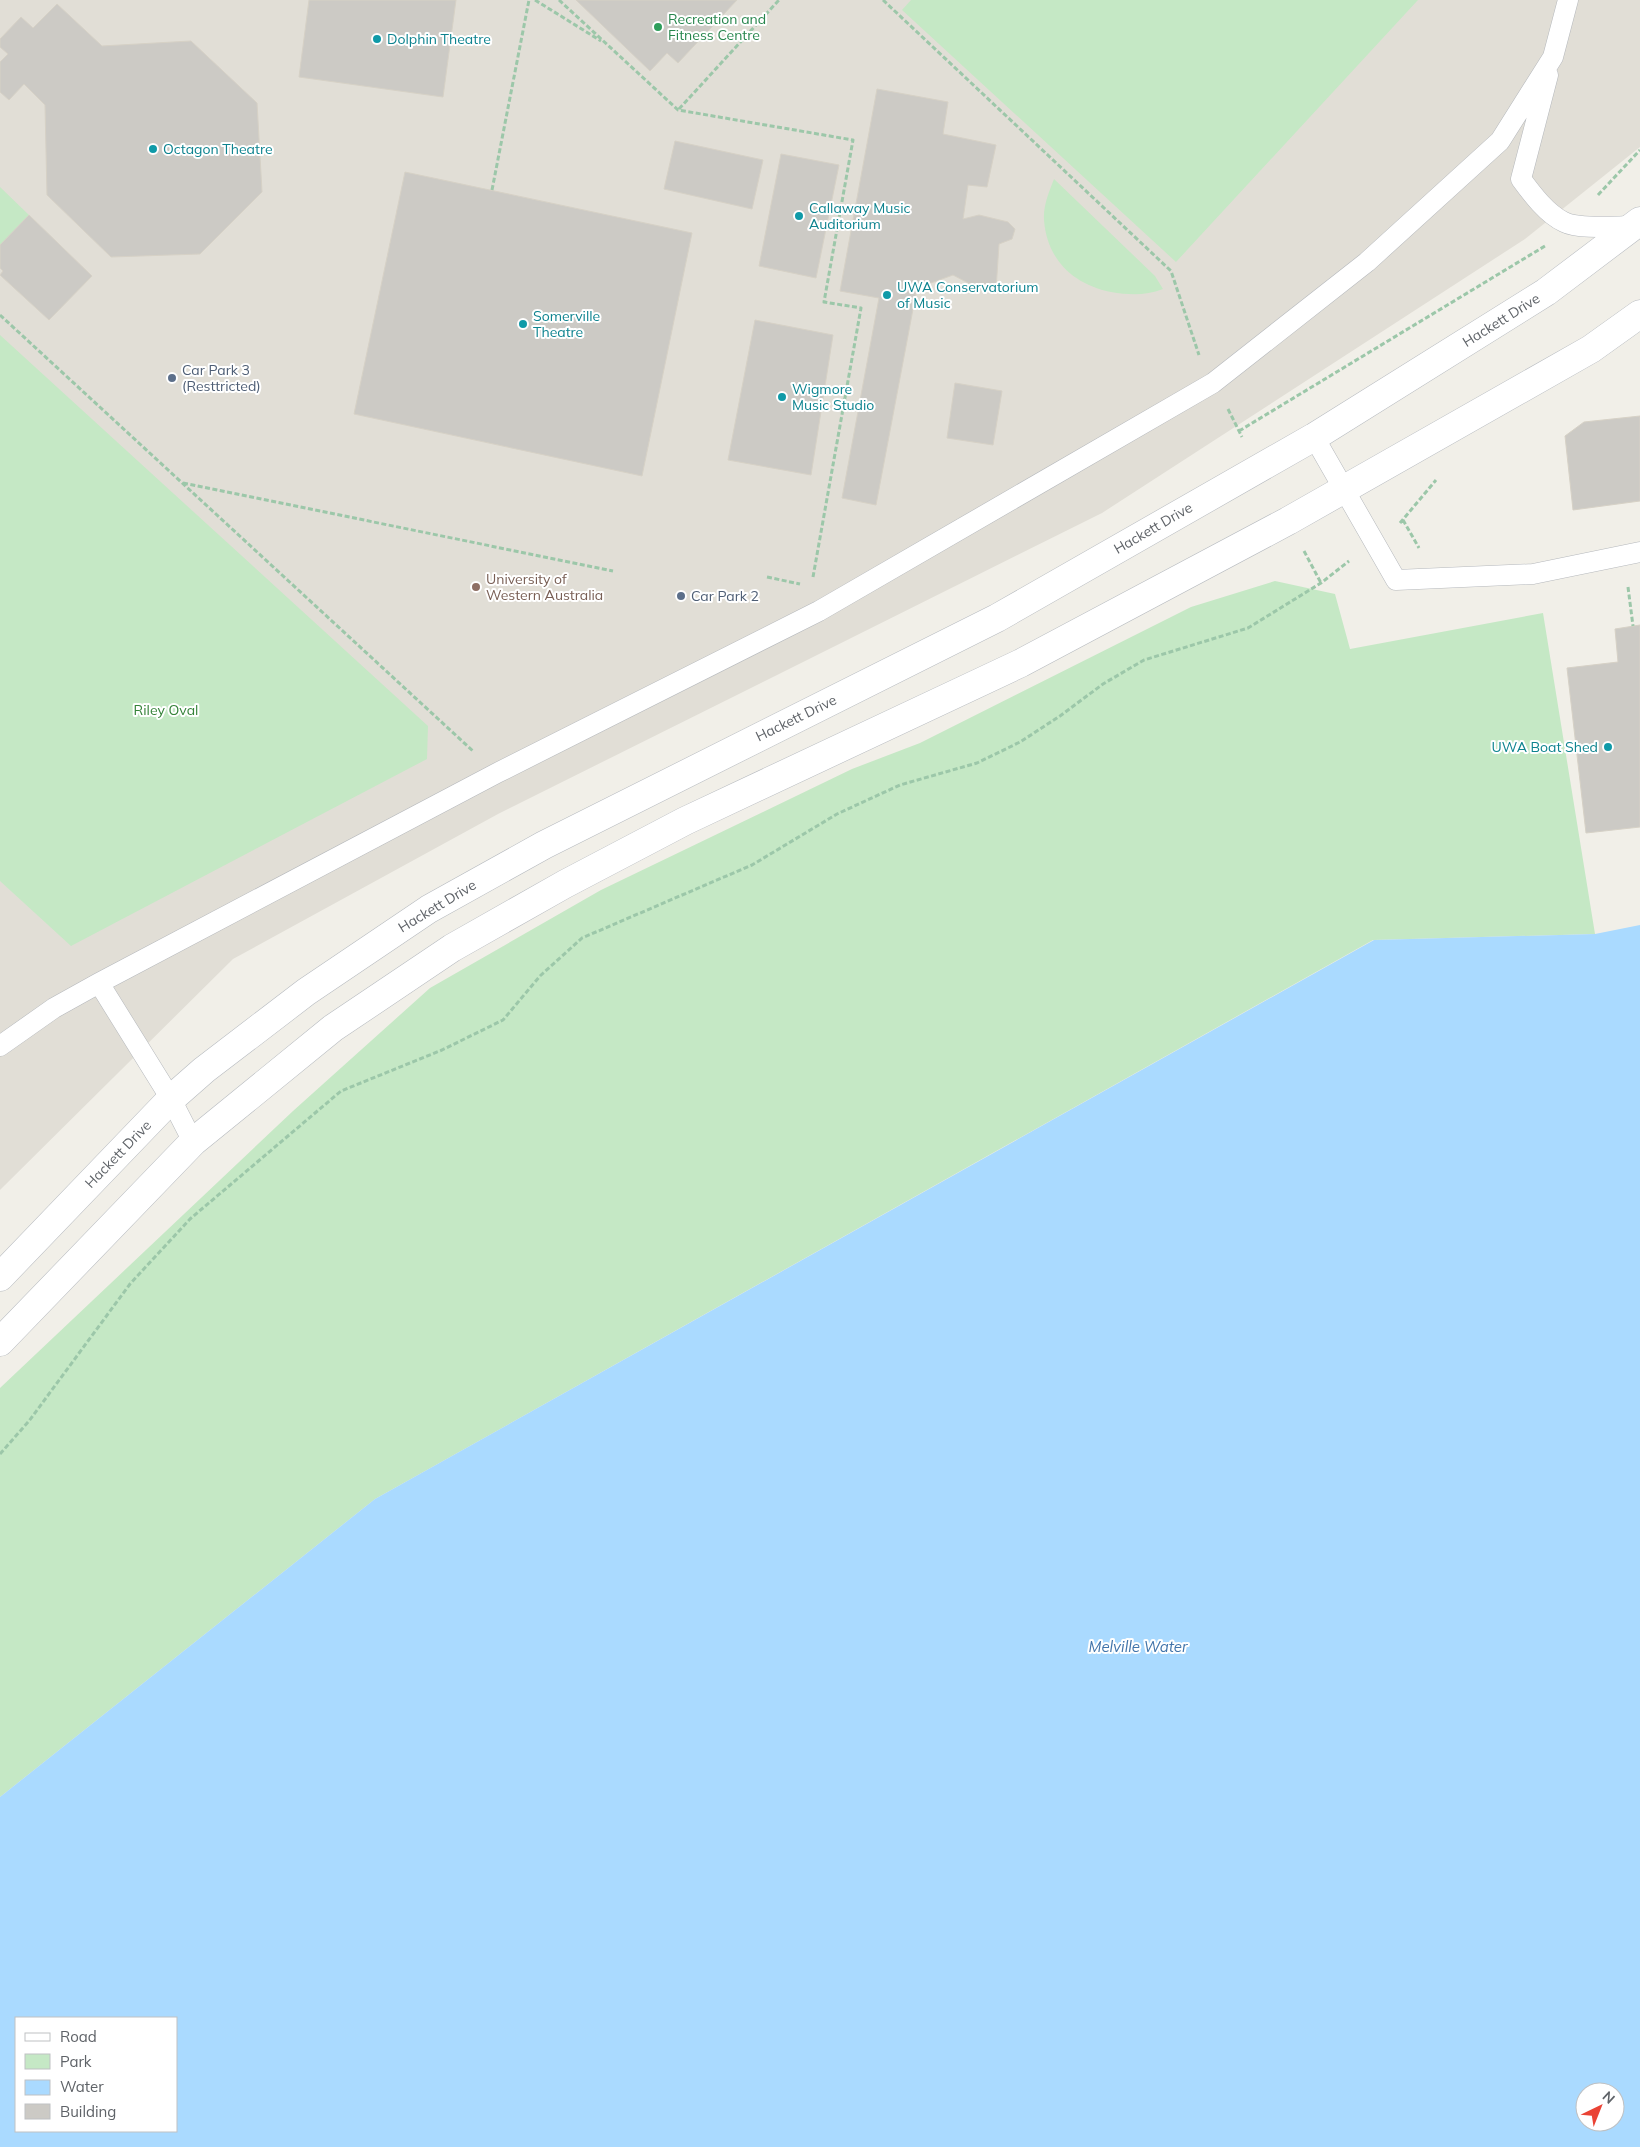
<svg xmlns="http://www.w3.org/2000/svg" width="1640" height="2147" viewBox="0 0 1640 2147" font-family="Mulish,sans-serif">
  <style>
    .education { fill: #e1ded6 }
    .green { fill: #c5e8c5 }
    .water { fill: #aadaff; fill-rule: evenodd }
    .building { fill: #cccac5; stroke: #d6d1c6 }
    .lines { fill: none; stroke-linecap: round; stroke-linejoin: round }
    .service-casing { stroke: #b5b8bc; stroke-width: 21 }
    .secondary-casing { stroke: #b6babf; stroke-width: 29 }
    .path { stroke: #9cc7a9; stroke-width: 3; stroke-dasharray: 5 2.5; stroke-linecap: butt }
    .service { stroke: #fff; stroke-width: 20 }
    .secondary { stroke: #fff; stroke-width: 28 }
    .leisure-dot { fill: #2e9e5b; stroke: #fff; stroke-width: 2 }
    .culture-dot { fill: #0f9aa8; stroke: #fff; stroke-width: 2 }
    .service-dot { fill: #5c6f8a; stroke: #fff; stroke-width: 2 }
    .education-dot { fill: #8d6e63; stroke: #fff; stroke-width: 2 }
    .labels { text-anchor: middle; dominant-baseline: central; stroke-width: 4; stroke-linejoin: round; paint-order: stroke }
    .leisure-label { font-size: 14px; fill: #27864d; stroke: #fff; text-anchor: start }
    .culture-label { font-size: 14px; fill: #0d838f; stroke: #fff; text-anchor: start }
    .street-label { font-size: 14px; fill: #5f6368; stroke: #fff }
    .service-label { font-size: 14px; fill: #4e5e75; stroke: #fff; text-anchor: start }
    .education-label { font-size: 14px; fill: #785e54; stroke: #fff; text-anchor: start }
    .park-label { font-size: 14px; fill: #348238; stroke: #fff }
    .water-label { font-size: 15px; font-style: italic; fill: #4174aa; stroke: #fff }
  </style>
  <rect width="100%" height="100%" fill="#f1efe8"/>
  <path class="education" d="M 0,0 L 1640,0 L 1640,147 L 1525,239 L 1102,513 L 498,814 L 233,959 L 0,1190 Z"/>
  <path class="green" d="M 911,0 L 1418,0 L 1176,262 L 902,10 Z
    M 1054,179 L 1155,276 L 1163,289 C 1145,296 1129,295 1111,292 C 1072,284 1047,259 1044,220 C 1043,206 1049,192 1054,179 Z
    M 0,187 L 29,215 L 0,245 Z
    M 0,335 L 428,726 L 427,759 L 71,946 L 0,881 Z
    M 1275,581 L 1335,594 L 1350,649 L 1543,613 L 1595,934 L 1373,940 L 375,1499 L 0,1797 L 0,1388 L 293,1111 L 430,988 L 601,890 L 852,769 L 920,743 L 1191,607 Z"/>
  <path class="water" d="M 1640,925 L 1640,2147 L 0,2147 L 0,1797 L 375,1499 L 1374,940 L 1595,934 ZM 16,2018 L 176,2018 L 176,2131 L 16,2131 ZM 1585,2092 L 1615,2092 L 1615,2122 L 1585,2122 Z"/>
  <path class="building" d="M 309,0 L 456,0 L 443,97 L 299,77 Z
    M 576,0 L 737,0 L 678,63 L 667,53 L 650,71 Z
    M 57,4 L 102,46 L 191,41 L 257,103 L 262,192 L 200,254 L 111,257 L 47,195 L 45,105 L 24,84 L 9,100 L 0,92 L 0,62 L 8,54 L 0,47 L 0,39 L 21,17 L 33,28 Z
    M 877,89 L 948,102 L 943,134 L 996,145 L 987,187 L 968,185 L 963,219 L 979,215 L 1008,222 L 1015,229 L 1012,239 L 999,244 L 996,290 L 972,285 L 953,275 L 917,288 L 876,505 L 842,498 L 879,298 L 840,291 Z
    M 675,141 L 763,160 L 752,209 L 664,189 Z
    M 781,154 L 839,165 L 816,278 L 759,266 Z
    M 405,172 L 692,233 L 642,476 L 354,414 Z
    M 29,215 L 92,276 L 49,320 L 0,275 L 3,271 L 0,268 L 0,245 Z
    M 755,320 L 833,335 L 811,475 L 728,460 Z
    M 955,383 L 1002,391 L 993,445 L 947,438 Z
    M 1640,416 L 1640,501 L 1573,510 L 1565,436 L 1584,422 Z
    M 1640,625 L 1640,827 L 1586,833 L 1567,668 L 1618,662 L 1615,629 Z"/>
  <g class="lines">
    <defs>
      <path id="service" d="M 1548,75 L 1521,179 C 1532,194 1547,214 1564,222 C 1580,230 1616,226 1634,226
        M 1314,437 L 1396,580 L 1533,574 L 1640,552
        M 99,983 L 171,1099 L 193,1142
        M 0,1046 L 54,1008 L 99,983 L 497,773 L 819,611 L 1213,383 L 1367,262 L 1500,141 L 1553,57 L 1568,0"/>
      <path id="secondary" d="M 0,1277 L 171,1099 L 204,1070 L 306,992 L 429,909 L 544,845 L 997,618 L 1314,437 L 1546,292 L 1640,221
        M 0,1342 L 193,1142 L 333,1028 L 452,948 L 565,884 L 685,821 L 1021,663 L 1288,521 L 1591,349 L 1640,314"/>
    </defs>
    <use href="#service" class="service-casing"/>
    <use href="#secondary" class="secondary-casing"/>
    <path class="path" d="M 535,0 L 601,41
      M 559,0 L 678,110 L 853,140 L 824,302 L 861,308 L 813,577
      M 883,0 L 1171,271 L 1199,355
      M 679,109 L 779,0
      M 492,190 L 529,0
      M 1598,195 L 1640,150
      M 0,315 L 474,752
      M 1228,409 L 1242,437
      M 1239,431 L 1545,246
      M 183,483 L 613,571
      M 1403,520 L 1419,548
      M 1400,523 L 1436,480
      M 1304,551 L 1321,583
      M 767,577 L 800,584
      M 1628,587 L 1633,626
      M 0,1454 L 29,1421 L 130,1284 L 190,1219 L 341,1091 L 442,1050 L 503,1020 L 540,976 L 582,938 L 752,865 L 837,814 L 900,785 L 977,763 L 1020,742 L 1060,716 L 1103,684 L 1144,660 L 1248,628 L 1321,583 L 1349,561"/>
    <use href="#service" class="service"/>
    <use href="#secondary" class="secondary"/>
  </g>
  <circle class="leisure-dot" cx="658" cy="27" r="5"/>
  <g class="culture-dot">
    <circle cx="377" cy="39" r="5"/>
    <circle cx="153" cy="149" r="5"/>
    <circle cx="799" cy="216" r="5"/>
    <circle cx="887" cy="295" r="5"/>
    <circle cx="523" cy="324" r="5"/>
    <circle cx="782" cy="397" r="5"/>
    <circle cx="1608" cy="747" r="5"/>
  </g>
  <g class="service-dot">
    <circle cx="172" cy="378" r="5"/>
    <circle cx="681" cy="596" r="5"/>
  </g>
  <circle class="education-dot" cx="476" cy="587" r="5"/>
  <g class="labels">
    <g class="leisure-label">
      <text x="668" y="19">Recreation and<tspan x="668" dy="16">Fitness Centre</tspan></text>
    </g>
    <g class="culture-label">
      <text x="387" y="39">Dolphin Theatre</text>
      <text x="163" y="149">Octagon Theatre</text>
      <text x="809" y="208">Callaway Music<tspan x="809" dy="16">Auditorium</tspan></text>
      <text x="897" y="287">UWA Conservatorium<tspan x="897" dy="16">of Music</tspan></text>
      <text x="533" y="316">Somerville<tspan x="533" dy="16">Theatre</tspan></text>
      <text x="792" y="389">Wigmore<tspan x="792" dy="16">Music Studio</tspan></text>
      <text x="1598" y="747" text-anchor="end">UWA Boat Shed</text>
    </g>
    <g class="street-label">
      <text transform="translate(1501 320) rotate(-32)">Hackett Drive</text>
      <text transform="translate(1153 528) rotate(-30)">Hackett Drive</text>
      <text transform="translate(796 718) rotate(-26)">Hackett Drive</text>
      <text transform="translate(437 906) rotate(-31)">Hackett Drive</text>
      <text transform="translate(118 1154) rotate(-46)">Hackett Drive</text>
    </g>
    <g class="service-label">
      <text x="182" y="370">Car Park 3<tspan x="182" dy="16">(Resttricted)</tspan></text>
      <text x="691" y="596">Car Park 2</text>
    </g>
    <g class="education-label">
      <text x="486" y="579">University of<tspan x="486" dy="16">Western Australia</tspan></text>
    </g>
    <g class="park-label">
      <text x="166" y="710">Riley Oval</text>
    </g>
    <g class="water-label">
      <text x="1138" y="1646">Melville Water</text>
    </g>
  </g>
  <rect x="15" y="2017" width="162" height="115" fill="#ffffff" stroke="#bfc1c3"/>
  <rect x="25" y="2033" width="25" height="8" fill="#ffffff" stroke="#bfc1c3"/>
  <text x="60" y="2042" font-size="15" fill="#5f6368">Road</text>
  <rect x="25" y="2054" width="25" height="15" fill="#c5e8c5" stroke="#bfc1c3"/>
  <text x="60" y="2067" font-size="15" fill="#5f6368">Park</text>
  <rect x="25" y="2080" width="25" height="15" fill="#aadaff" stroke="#bfc1c3"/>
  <text x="60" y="2092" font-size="15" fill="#5f6368">Water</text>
  <rect x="25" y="2104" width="25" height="15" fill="#cccac5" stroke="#bfc1c3"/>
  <text x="60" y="2117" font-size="15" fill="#5f6368">Building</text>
  <g transform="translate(1600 2107) rotate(43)"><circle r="24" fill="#ffffff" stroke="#bfc1c3"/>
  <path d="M0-4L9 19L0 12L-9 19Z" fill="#ea4335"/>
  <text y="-8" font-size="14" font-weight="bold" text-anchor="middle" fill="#5f6368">N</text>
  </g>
</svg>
